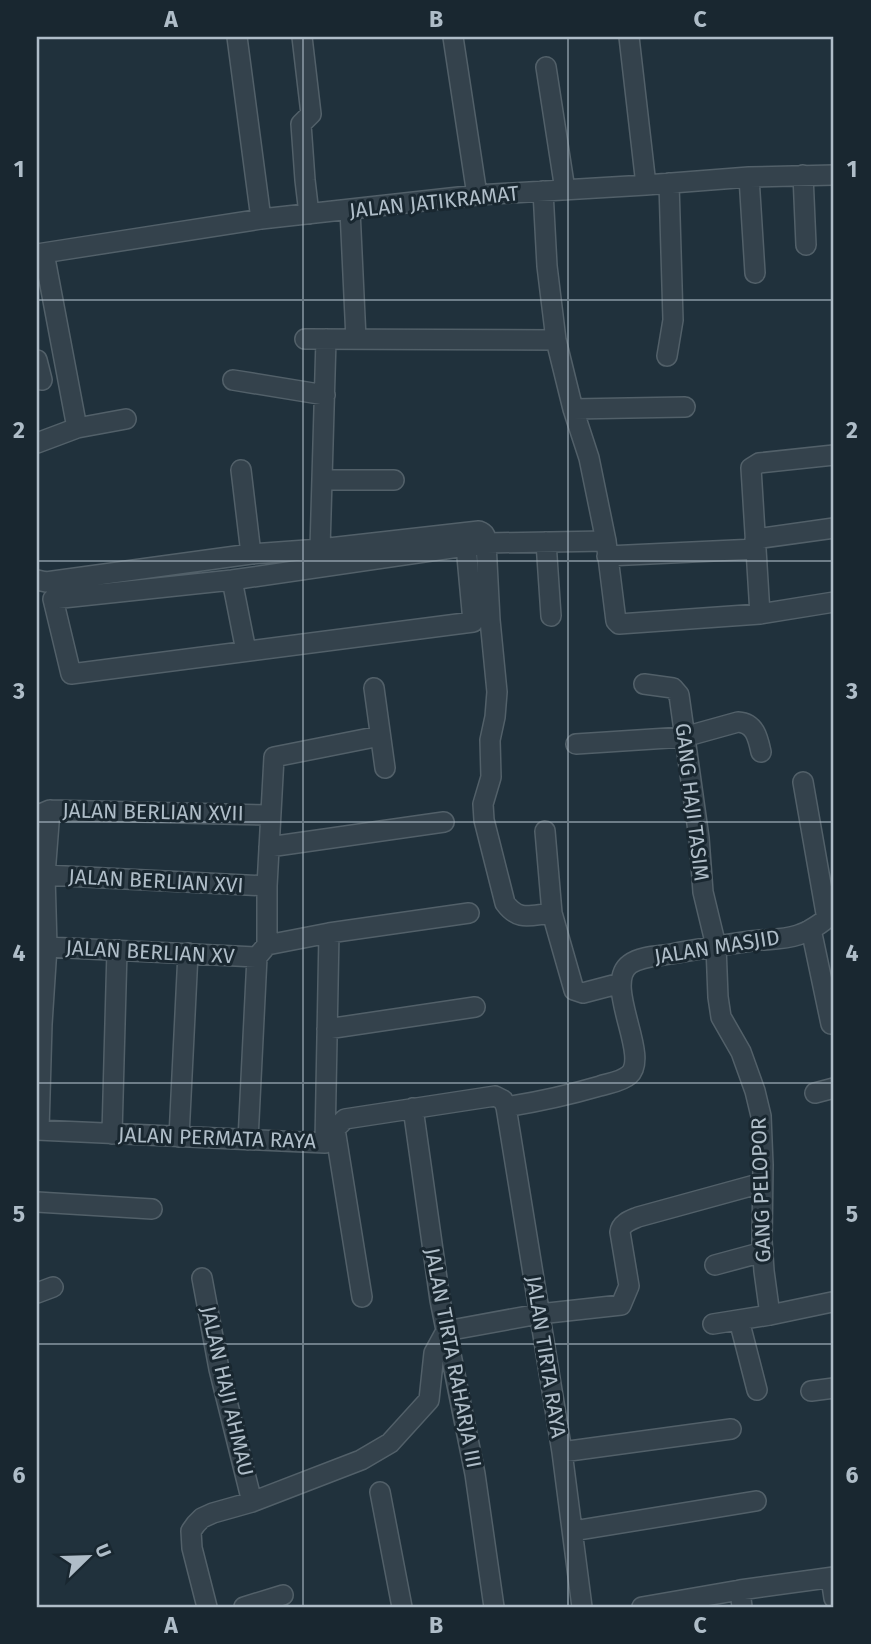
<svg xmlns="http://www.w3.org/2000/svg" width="871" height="1644" viewBox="0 0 871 1644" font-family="'Fira Sans',sans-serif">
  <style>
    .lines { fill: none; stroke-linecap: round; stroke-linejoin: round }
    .minor-casing { stroke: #526069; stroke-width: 22 }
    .minor { stroke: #34424c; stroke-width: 19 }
    .grid { fill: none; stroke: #afbdc8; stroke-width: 2; stroke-opacity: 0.55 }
    .labels { text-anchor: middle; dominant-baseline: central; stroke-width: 6; stroke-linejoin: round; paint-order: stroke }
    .street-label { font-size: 21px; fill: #afbdc8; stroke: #192730 }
    .neatline { fill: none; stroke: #afbdc8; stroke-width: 2.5 }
    .grid-label { font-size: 23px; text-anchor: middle; font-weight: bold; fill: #afbdc8 }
  </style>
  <rect width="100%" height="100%" fill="#20313c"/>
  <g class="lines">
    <defs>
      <path id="minor" d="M 237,37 L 261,219
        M 302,37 L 311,114 L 301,124 L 305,180 L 309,214
        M 453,37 L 477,195
        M 629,37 L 646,185
        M 546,67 L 565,190
        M 803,175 L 806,245
        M 749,177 L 755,273
        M 543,191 L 547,266 L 556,340 L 573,409 L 589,458 L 606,541 L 616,621 L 619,624 L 760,614 L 834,602
        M 350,210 L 356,339
        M 44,253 L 77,428
        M 37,254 L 261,219 L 477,195 L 646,185 L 749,177 L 834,175
        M 305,339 L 556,340
        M 667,356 L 673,320 L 669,183
        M 37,360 L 42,380
        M 233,380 L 325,395
        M 573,409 L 685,407
        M 37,443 L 77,428 L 126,419
        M 241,470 L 251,554
        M 323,480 L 394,480
        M 755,539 L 834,528
        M 546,542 L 551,616
        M 466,546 L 473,622 L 71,674 L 53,599 L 232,580 L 486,543 L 606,541
        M 320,549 L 326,339
        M 607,556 L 756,549
        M 37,580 L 46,582 L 251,554 L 320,549 L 479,531 C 485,533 486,536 486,543 L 490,620 L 497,692 L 495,717 L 490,740 L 491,777 L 483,804 L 484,820 L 505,903 C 519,922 530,915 552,913 L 574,990 L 583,993 L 621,983
        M 232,580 L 246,651
        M 760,614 L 751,468 L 759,463 L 834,455
        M 644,684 L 673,688 L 679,695 L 699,838 L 703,892 L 716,946 L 718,997 L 721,1017 L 741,1052 L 755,1091 L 761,1116 L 763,1165 L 762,1241 L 764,1271 L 770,1315
        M 374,688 L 385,768
        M 576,744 L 684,737 L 738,722 C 755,723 758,738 761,752
        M 803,782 L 827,919
        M 38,815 L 50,810 L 270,815
        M 545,831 L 552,913
        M 269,847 L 444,822
        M 37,876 L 45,875 L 267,886
        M 811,929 L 831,1024
        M 267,945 L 267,886 L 274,757 L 380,736
        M 47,947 L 257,957 L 267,945 L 329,933 L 469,913
        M 327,1029 L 475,1007
        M 815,1093 L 834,1088
        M 506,1107 C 537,1102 569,1095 600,1086 C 609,1083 621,1082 629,1075 C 651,1056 602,984 630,964 C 641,956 659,956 671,954 C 698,949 724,945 751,941 C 766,939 784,940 798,935 C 812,931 824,921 834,913
        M 413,1108 L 440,1300 L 475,1474 L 494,1607
        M 335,1129 L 362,1297
        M 37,1130 L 325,1143 L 335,1129 L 345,1119 L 495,1096 L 503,1100 L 506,1107 L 562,1452 L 582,1607
        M 39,1130 L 42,1024 L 47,947 L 45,875 L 50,810
        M 112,1134 L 117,950
        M 179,1137 L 188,953
        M 248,1140 L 257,957
        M 325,1143 L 329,933
        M 37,1202 L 152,1209
        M 715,1265 L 763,1252
        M 202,1278 L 219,1369 L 252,1502
        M 37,1293 L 53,1287
        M 739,1320 L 757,1390
        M 713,1324 L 770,1315 L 832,1302 L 834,1303
        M 811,1391 L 834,1388
        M 562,1452 L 731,1429
        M 380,1492 L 402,1607
        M 573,1531 L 756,1501
        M 831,1578 L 834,1598
        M 740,1590 L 742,1607
        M 207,1607 L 192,1548 L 191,1531 L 196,1524 L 202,1518 L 213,1513 L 252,1502 L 361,1460 L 390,1443 L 429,1400 L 434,1353 L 446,1331 L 539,1314 L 621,1305 L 629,1286 L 620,1232 C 621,1223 631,1220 638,1217 L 762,1183
        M 244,1607 L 283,1595
        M 642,1607 L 740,1590 L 834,1577"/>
    </defs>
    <use href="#minor" class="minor-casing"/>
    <use href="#minor" class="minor"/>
  </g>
  <path class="grid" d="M 303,37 L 303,1607M 568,37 L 568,1607M 37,300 L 834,300M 37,561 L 834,561M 37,822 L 834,822M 37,1083 L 834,1083M 37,1344 L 834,1344"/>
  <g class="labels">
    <g class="street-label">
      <text transform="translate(434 202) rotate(-6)">JALAN JATIKRAMAT</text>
      <text transform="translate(692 802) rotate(83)">GANG HAJI TASIM</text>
      <text transform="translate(153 812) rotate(1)">JALAN BERLIAN XVII</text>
      <text transform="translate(156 881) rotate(3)">JALAN BERLIAN XVI</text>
      <text transform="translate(717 947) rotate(-9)">JALAN MASJID</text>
      <text transform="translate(150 952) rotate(3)">JALAN BERLIAN XV</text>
      <text transform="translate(217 1138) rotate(2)">JALAN PERMATA RAYA</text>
      <text transform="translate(761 1190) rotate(-92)">GANG PELOPOR</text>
      <text transform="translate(546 1357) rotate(81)">JALAN TIRTA RAYA</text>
      <text transform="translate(453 1358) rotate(79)">JALAN TIRTA RAHARJA III</text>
      <text transform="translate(227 1391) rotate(77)">JALAN HAJI AHMAU</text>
    </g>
  </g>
  <rect width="871" height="1644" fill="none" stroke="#192730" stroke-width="77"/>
  <g transform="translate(88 1557) rotate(67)" stroke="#192730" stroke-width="5" paint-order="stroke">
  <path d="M0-5L12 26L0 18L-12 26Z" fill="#afbdc8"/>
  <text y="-10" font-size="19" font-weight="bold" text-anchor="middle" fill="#afbdc8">U</text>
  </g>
  <rect x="38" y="38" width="794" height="1568" class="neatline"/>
  <g class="grid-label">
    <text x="171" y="27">A</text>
    <text x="436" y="27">B</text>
    <text x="700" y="27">C</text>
    <text x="19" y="177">1</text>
    <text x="852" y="177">1</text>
    <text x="19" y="438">2</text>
    <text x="852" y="438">2</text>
    <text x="19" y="699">3</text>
    <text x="852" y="699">3</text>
    <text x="19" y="961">4</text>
    <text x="852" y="961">4</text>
    <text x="19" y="1222">5</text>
    <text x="852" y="1222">5</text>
    <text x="19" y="1483">6</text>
    <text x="852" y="1483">6</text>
    <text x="171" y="1633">A</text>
    <text x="436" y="1633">B</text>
    <text x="700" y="1633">C</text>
  </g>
</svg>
